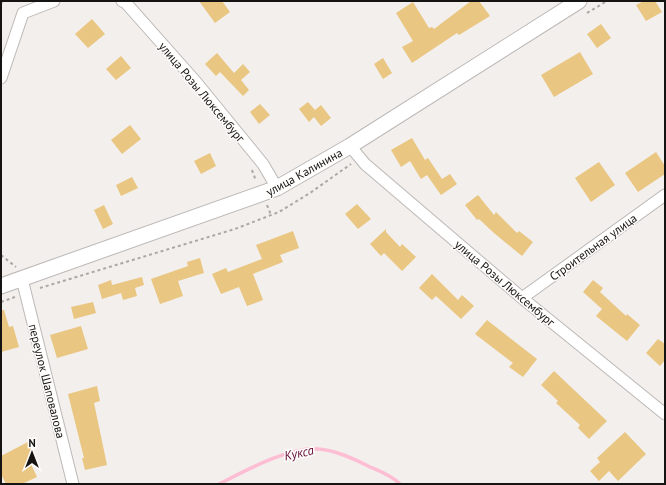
<svg xmlns="http://www.w3.org/2000/svg" width="666" height="485" viewBox="0 0 666 485" font-family="'PT Sans',sans-serif">
  <style>
    .lines { fill: none; stroke-linecap: round; stroke-linejoin: round }
    .stream { stroke: #fdbed4; stroke-width: 3.5 }
    .building { fill: #e9c681 }
    .street-casing { stroke: #bcb8b6; stroke-width: 13 }
    .secondary-casing { stroke: #bcb8b6; stroke-width: 17 }
    .path { stroke: #aaa7a5; stroke-width: 2; stroke-dasharray: 3 3; stroke-linecap: butt }
    .street { stroke: #fff; stroke-width: 11 }
    .secondary { stroke: #fff; stroke-width: 15 }
    .labels { text-anchor: middle; dominant-baseline: central; stroke-width: 3; stroke-linejoin: round; paint-order: stroke }
    .street-label { font-size: 12px; fill: #151413; stroke: #fffdfb }
    .water-label { font-size: 13px; font-style: italic; fill: #68103b; stroke: #fffdfb }
  </style>
  <rect width="100%" height="100%" fill="#f3efec"/>
  <g class="lines">
    <path class="stream" d="M 219,484 C 245,471 290,446 319,449 C 334,450 355,459 368,466 C 379,471 391,475 400,484"/>
  </g>
  <path class="building" d="M 199,1 L 222,1 L 230,12 L 215,23 Z
    M 471,1 L 479,1 L 490,16 L 459,35 L 457,33 L 412,63 L 402,47 L 413,41 L 396,13 L 413,2 L 429,28 L 432,27 L 434,29 Z
    M 644,1 L 655,1 L 662,12 L 646,21 L 636,5 Z
    M 92,19 L 105,34 L 88,48 L 75,34 Z
    M 601,24 L 611,38 L 597,48 L 587,34 Z
    M 580,52 L 593,74 L 554,97 L 541,75 Z
    M 217,53 L 234,73 L 243,64 L 250,72 L 241,80 L 249,90 L 243,96 L 220,72 L 216,76 L 205,64 Z
    M 121,56 L 131,68 L 116,80 L 106,69 Z
    M 383,58 L 392,73 L 383,79 L 374,64 Z
    M 308,102 L 315,110 L 321,105 L 331,118 L 321,126 L 314,117 L 309,122 L 299,109 Z
    M 260,104 L 270,115 L 259,124 L 250,112 Z
    M 130,125 L 141,139 L 122,154 L 111,140 Z
    M 412,138 L 425,160 L 428,158 L 442,179 L 450,174 L 457,184 L 441,195 L 427,175 L 421,179 L 410,161 L 401,167 L 391,150 Z
    M 656,152 L 665,166 L 665,174 L 638,192 L 625,173 Z
    M 210,153 L 216,166 L 201,174 L 194,161 Z
    M 599,162 L 615,185 L 591,202 L 575,178 Z
    M 132,177 L 138,188 L 121,196 L 116,185 Z
    M 478,195 L 494,215 L 496,212 L 517,233 L 519,231 L 533,242 L 522,256 L 494,233 L 479,219 L 477,220 L 465,205 Z
    M 357,204 L 371,219 L 358,229 L 345,214 Z
    M 104,205 L 113,224 L 103,229 L 94,210 Z
    M 386,229 L 386,232 L 400,247 L 402,244 L 416,257 L 402,271 L 384,253 L 381,256 L 370,244 Z
    M 293,231 L 299,248 L 280,255 L 283,262 L 253,274 L 263,300 L 247,306 L 239,287 L 221,294 L 212,274 L 226,268 L 228,272 L 262,259 L 256,245 Z
    M 200,258 L 204,273 L 178,281 L 183,296 L 160,304 L 151,279 L 188,266 L 187,262 Z
    M 432,274 L 458,300 L 462,295 L 474,306 L 461,319 L 436,296 L 432,300 L 419,288 Z
    M 142,277 L 144,285 L 135,288 L 137,296 L 123,300 L 121,293 L 102,299 L 98,285 L 111,280 L 112,285 Z
    M 593,280 L 603,288 L 600,292 L 626,316 L 627,314 L 640,325 L 627,341 L 596,316 L 602,309 L 583,292 Z
    M 93,302 L 96,313 L 74,319 L 71,307 Z
    M 1,310 L 4,310 L 9,327 L 13,326 L 19,347 L 1,352 Z
    M 487,320 L 537,359 L 523,377 L 509,367 L 513,363 L 475,334 Z
    M 81,326 L 88,349 L 57,358 L 50,335 Z
    M 658,339 L 665,344 L 665,360 L 660,366 L 646,353 Z
    M 554,371 L 607,421 L 589,439 L 578,428 L 580,425 L 556,403 L 558,401 L 541,385 Z
    M 97,386 L 100,401 L 94,403 L 107,465 L 85,470 L 82,458 L 84,458 L 68,394 Z
    M 625,432 L 646,454 L 618,481 L 609,471 L 599,481 L 590,471 L 600,462 L 597,458 Z
    M 28,442 L 37,459 L 30,462 L 37,477 L 22,484 L 6,484 L 1,474 L 1,456 Z"/>
  <g class="lines">
    <defs>
      <path id="street" d="M 122,1 L 126,3 L 196,82 L 263,164 L 277,188
        M 1,78 L 23,13 L 54,1
        M 350,146 L 365,164 L 522,298 L 665,414
        M 22,279 L 73,484
        M 522,298 L 665,195"/>
      <path id="secondary" d="M 1,286 L 277,188 L 350,146 L 579,1"/>
    </defs>
    <use href="#street" class="street-casing"/>
    <use href="#secondary" class="secondary-casing"/>
    <path class="path" d="M 1,4 L 2,1
      M 587,13 L 607,1
      M 252,170 L 256,181
      M 267,205 L 271,215
      M 1,255 L 16,267
      M 40,288 L 235,229 L 279,212 L 310,193 L 351,164
      M 1,302 L 15,297"/>
    <use href="#street" class="street"/>
    <use href="#secondary" class="secondary"/>
  </g>
  <g class="labels">
    <g class="street-label">
      <text transform="translate(202 92) rotate(50)">улица Розы Люксембург</text>
      <text transform="translate(304 172) rotate(-29)">улица Калинина</text>
      <text transform="translate(593 247) rotate(-36)">Строительная улица</text>
      <text transform="translate(505 283) rotate(40)">улица Розы Люксембург</text>
      <text transform="translate(47 381) rotate(76)">переулок Шаповалова</text>
    </g>
    <g class="water-label">
      <text transform="translate(299 453) rotate(-12)">Кукса</text>
    </g>
  </g>
  <rect width="666" height="485" fill="none" stroke="#151413" stroke-width="4"/>
  <g transform="translate(32 453)" stroke="#fffdfb" stroke-width="3" paint-order="stroke">
  <path d="M0-3L7 15L0 10L-7 15Z" fill="#151413"/>
  <text y="-6" font-size="11" font-weight="bold" text-anchor="middle" fill="#151413">N</text>
  </g>
</svg>
